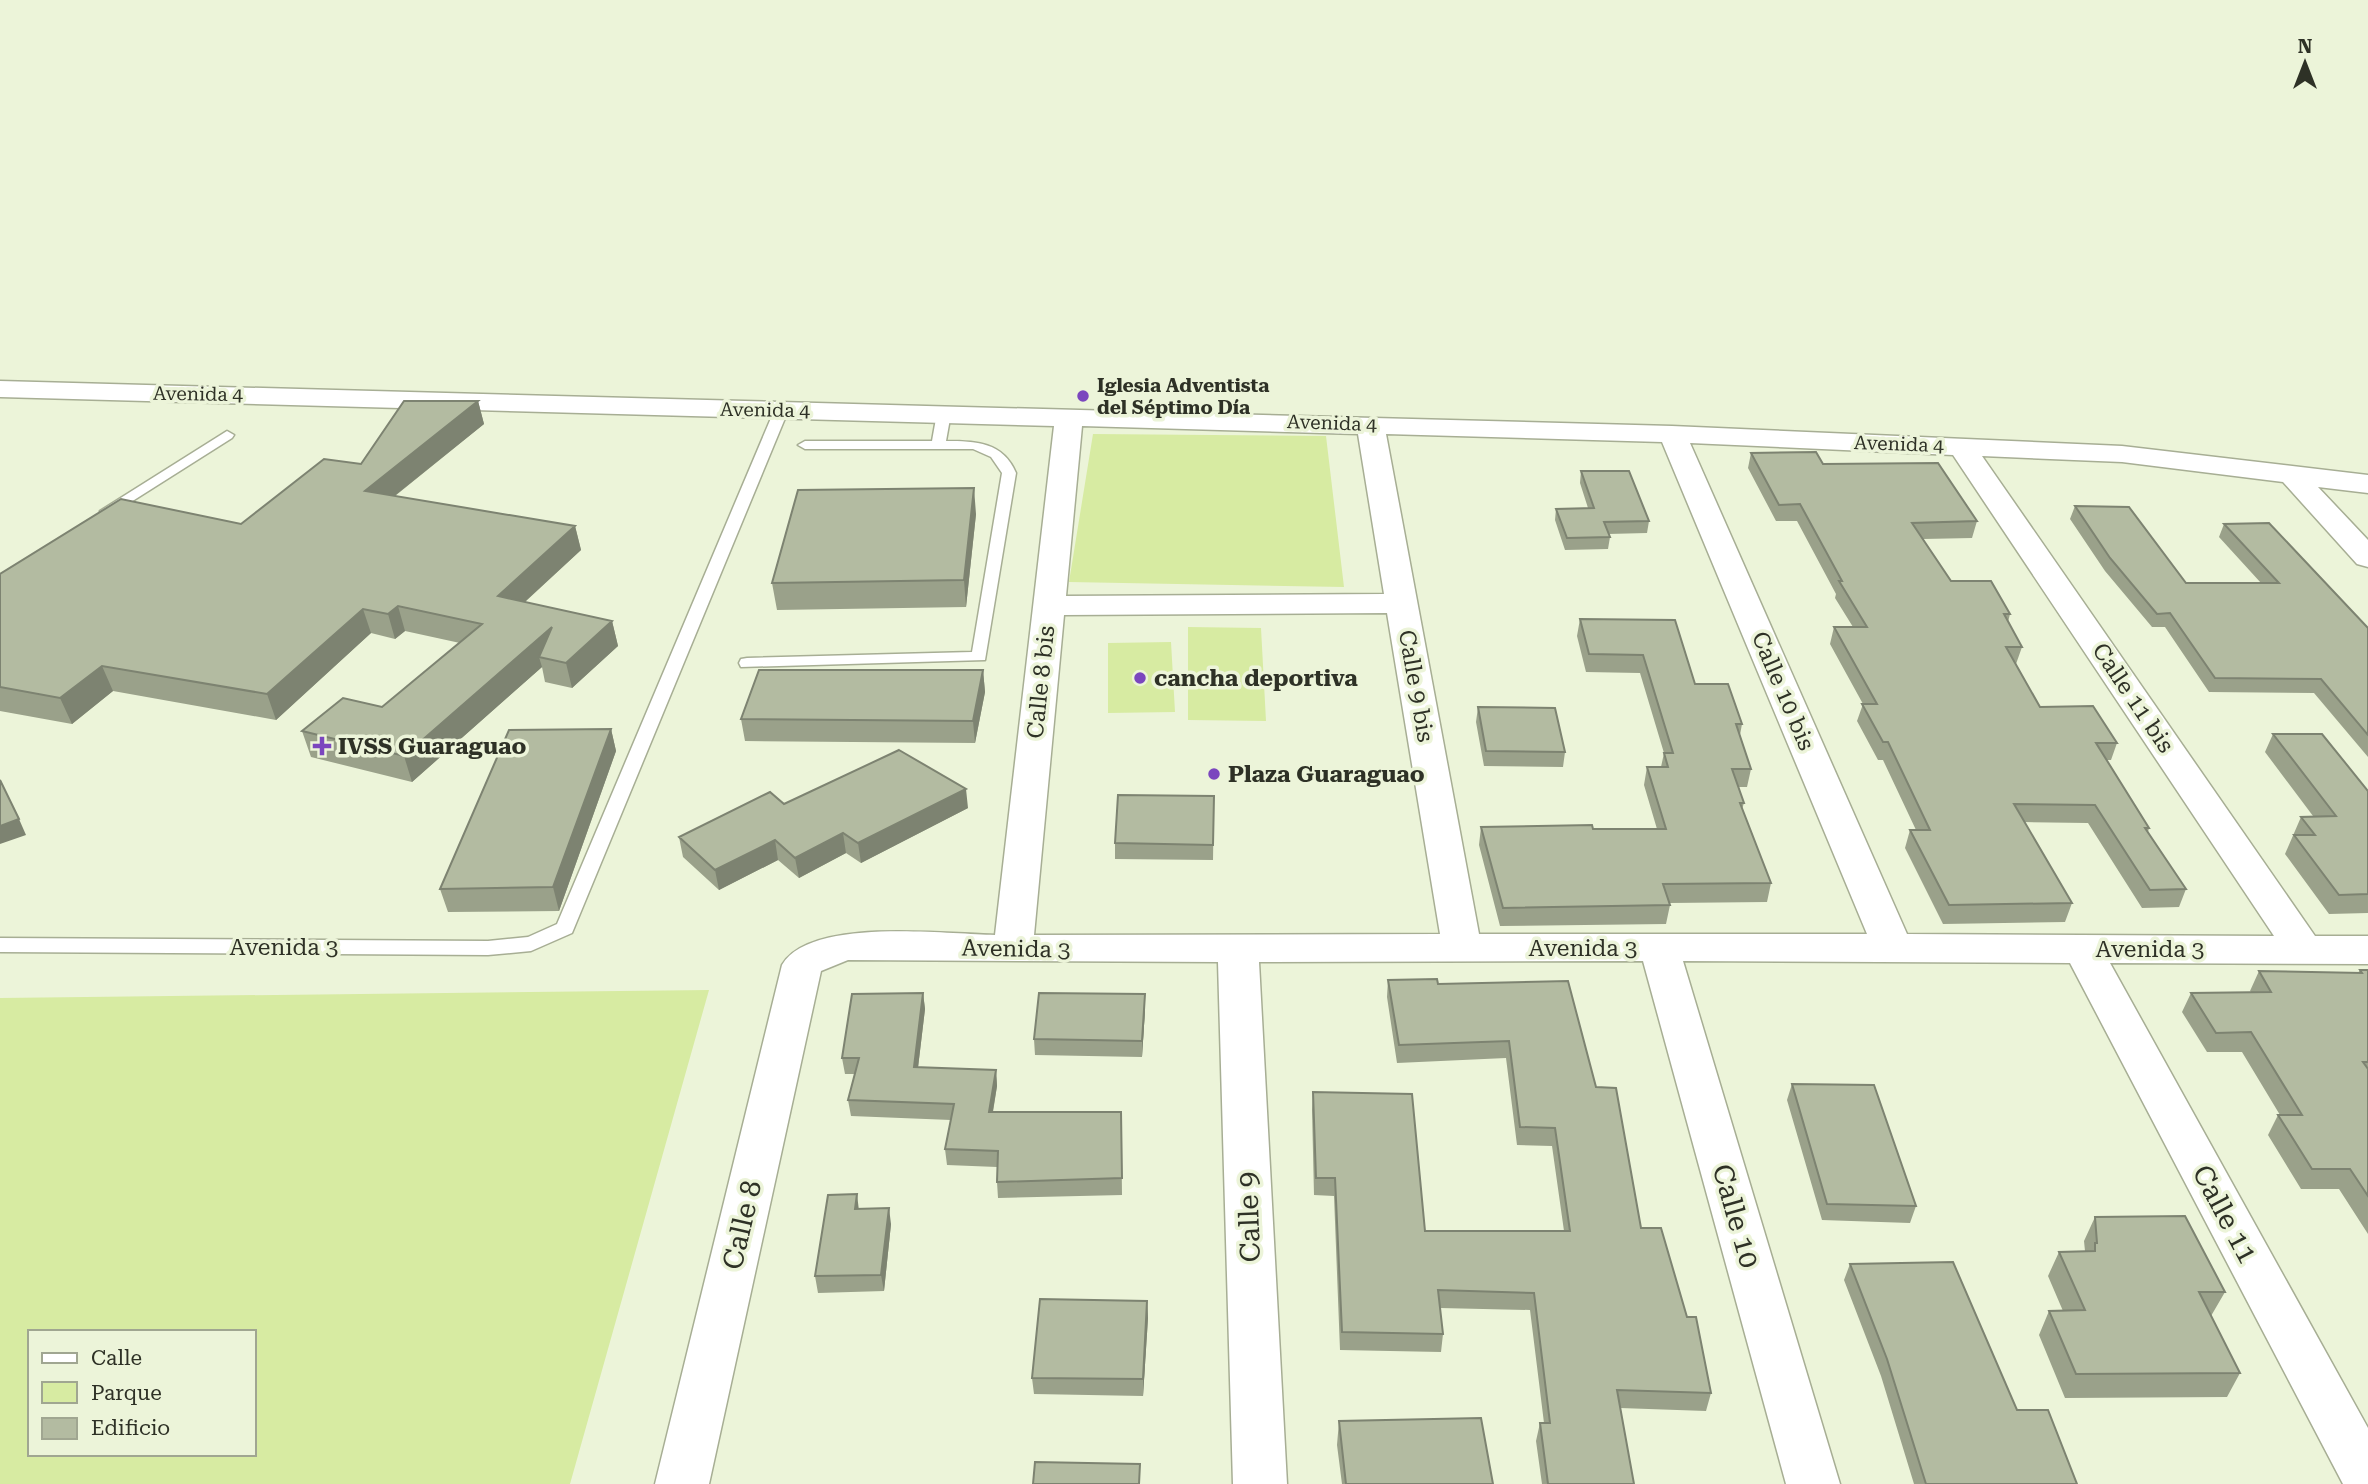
<svg xmlns="http://www.w3.org/2000/svg" width="2368" height="1484" viewBox="0 0 2368 1484" font-family="'Roboto Serif',serif">
  <style>
    .green { fill: #d7eba2; fill-rule: evenodd }
    .lines { fill: none; stroke-linecap: round; stroke-linejoin: round }
    .lane-casing { stroke: #a7ae94; stroke-width: 3 }
    .street-casing { stroke: #a7ae94; stroke-width: 3 }
    .lane { fill: #fff; fill-rule: evenodd }
    .street { fill: #fff; fill-rule: evenodd }
    .wall { fill: #9aa18a }
    .shaded-wall { fill: #7d8371 }
    .building { fill: #b3bba1; stroke: #7d8371; stroke-width: 2 }
    .poi-dot { fill: #7b46be; stroke: #ecf4d9; stroke-width: 2.5 }
    .labels { text-anchor: middle; dominant-baseline: central; stroke-width: 7; stroke-linejoin: round; paint-order: stroke }
    .far-poi-label { font-size: 19px; font-weight: bold; fill: #2e3126; stroke: #ecf4d9; text-anchor: start }
    .far-street-label { font-size: 19px; fill: #2e3126; stroke: #ecf4d9 }
    .poi-label { font-size: 23px; font-weight: bold; fill: #2e3126; stroke: #ecf4d9; text-anchor: start }
    .street-label { font-size: 23px; fill: #2e3126; stroke: #ecf4d9 }
    .near-street-label { font-size: 28px; fill: #2e3126; stroke: #ecf4d9 }
  </style>
  <rect width="100%" height="100%" fill="#ecf4d9"/>
  <path class="green" d="M 1093,434 L 1326,436 L 1344,587 L 1069,582 Z
    M 1188,627 L 1261,628 L 1266,721 L 1188,720 Z
    M 1171,642 L 1175,712 L 1108,713 L 1108,643 Z
    M 709,990 L 570,1484 L 0,1484 L 0,998 ZM 30,1332 L 254,1332 L 254,1454 L 30,1454 Z"/>
  <g class="lines">
    <defs>
      <path id="lane" d="M 781,407 L 788,411 L 572,933 L 531,951 L 488,955 L 0,952 L 0,938 L 488,941 L 528,937 L 557,924 L 774,411 Z
        M 944,409 L 951,413 L 946,441 C 976,441 1003,442 1016,473 L 985,660 L 741,667 L 739,663 L 741,659 L 747,658 L 972,652 L 1002,473 L 991,457 L 973,449 L 805,449 L 798,445 L 805,441 L 932,441 L 937,413 Z
        M 227,431 L 234,435 L 232,438 L 112,514 L 107,515 L 100,511 Z"/>
      <path id="street" d="M 0,381 L 1672,426 L 2122,446 L 2368,475 L 2368,493 L 2318,487 L 2368,540 L 2368,567 L 2357,564 L 2283,482 L 2122,462 L 1982,456 L 2315,936 L 2368,936 L 2368,964 L 2110,963 L 2368,1428 L 2368,1484 L 2343,1484 L 2070,963 L 1683,961 L 1840,1484 L 1786,1484 L 1643,961 L 1259,962 L 1287,1484 L 1233,1484 L 1218,962 L 848,960 L 821,971 L 709,1484 L 655,1484 L 782,965 C 810,917 944,934 995,935 L 1054,426 L 0,397 ZM 1082,426 L 1358,434 L 1384,594 L 1066,596 ZM 1386,434 L 1662,442 L 1867,934 L 1479,934 ZM 1690,443 L 1953,455 L 2274,936 L 1907,934 ZM 1387,613 L 1440,934 L 1034,935 L 1064,615 Z"/>
    </defs>
    <use href="#lane" class="lane-casing"/>
    <use href="#street" class="street-casing"/>
    <use href="#lane" class="lane"/>
    <use href="#street" class="street"/>
  </g>
  <path class="wall" d="M 478,401 L 484,424 L 395,496 L 575,526 L 581,550 L 525,602 L 612,621 L 618,646 L 572,688 L 545,682 L 542,667 L 412,782 L 311,757 L 302,731 L 382,707 L 460,643 L 405,631 L 395,639 L 371,633 L 276,720 L 113,691 L 72,724 L 0,711 L 0,574 L 241,524 L 361,464 Z
    M 1751,453 L 1823,464 L 1977,521 L 1972,538 L 1923,539 L 1951,581 L 2010,614 L 2008,622 L 2022,647 L 2016,664 L 2040,707 L 2117,743 L 2111,760 L 2107,760 L 2149,828 L 2148,832 L 2186,889 L 2179,907 L 2142,908 L 2088,823 L 2024,822 L 2072,903 L 2065,922 L 1943,924 L 1905,848 L 1910,830 L 1916,830 L 1883,760 L 1878,760 L 1857,721 L 1863,704 L 1830,644 L 1834,627 L 1853,627 L 1835,598 L 1836,594 L 1797,521 L 1776,521 L 1748,468 Z
    M 1581,471 L 1649,521 L 1647,533 L 1608,534 L 1610,537 L 1608,549 L 1565,550 L 1555,520 L 1556,509 L 1588,508 L 1580,483 Z
    M 2075,506 L 2186,583 L 2261,583 L 2219,537 L 2224,524 L 2368,628 L 2368,757 L 2314,693 L 2209,692 L 2165,627 L 2152,627 L 2105,571 L 2070,519 Z
    M 976,514 L 966,607 L 777,610 L 772,583 Z
    M 1580,619 L 1695,684 L 1742,724 L 1740,735 L 1751,769 L 1747,787 L 1738,787 L 1744,803 L 1742,809 L 1771,883 L 1767,902 L 1669,903 L 1670,905 L 1666,924 L 1500,926 L 1479,845 L 1481,827 L 1593,829 L 1657,829 L 1644,785 L 1647,767 L 1661,767 L 1664,753 L 1640,673 L 1586,672 L 1577,636 Z
    M 983,670 L 985,692 L 975,743 L 745,741 L 741,719 Z
    M 1478,707 L 1565,752 L 1563,767 L 1484,766 L 1476,722 Z
    M 611,729 L 616,751 L 559,911 L 448,912 L 440,889 Z
    M 2273,734 L 2368,791 L 2368,913 L 2329,914 L 2285,854 L 2301,817 L 2313,816 L 2265,752 Z
    M 1214,796 L 1213,860 L 1115,859 L 1115,843 Z
    M 784,804 L 968,808 L 861,863 L 846,853 L 799,878 L 778,860 L 719,890 L 683,857 L 679,837 Z
    M 2360,970 L 2368,970 L 2368,1234 L 2339,1189 L 2301,1189 L 2268,1135 L 2278,1115 L 2280,1115 L 2242,1052 L 2207,1052 L 2182,1012 L 2191,993 L 2251,992 L 2250,991 L 2259,971 L 2358,973 Z
    M 1388,980 L 1438,984 L 1596,1087 L 1641,1228 L 1687,1317 L 1711,1393 L 1706,1411 L 1620,1408 L 1634,1484 L 1542,1484 L 1536,1441 L 1540,1423 L 1544,1423 L 1530,1310 L 1440,1308 L 1443,1334 L 1441,1352 L 1340,1350 L 1334,1196 L 1314,1195 L 1312,1110 L 1313,1092 L 1425,1231 L 1564,1231 L 1552,1146 L 1517,1145 L 1506,1058 L 1397,1063 L 1387,997 Z
    M 923,993 L 925,1009 L 918,1068 L 996,1070 L 997,1086 L 993,1112 L 1121,1112 L 1122,1195 L 998,1198 L 997,1182 L 997,1167 L 947,1165 L 945,1149 L 951,1120 L 851,1116 L 848,1100 L 855,1074 L 845,1074 L 842,1058 Z
    M 1145,1010 L 1142,1057 L 1035,1055 L 1034,1039 Z
    M 1792,1084 L 1916,1206 L 1910,1223 L 1822,1220 L 1787,1100 Z
    M 859,1208 L 891,1224 L 884,1291 L 818,1293 L 815,1276 Z
    M 2095,1217 L 2225,1292 L 2211,1316 L 2240,1373 L 2227,1397 L 2065,1398 L 2039,1335 L 2049,1311 L 2063,1311 L 2048,1276 L 2059,1252 L 2085,1251 L 2084,1241 Z
    M 1850,1264 L 2017,1410 L 2077,1484 L 1914,1484 L 1881,1376 L 1844,1280 Z
    M 1147,1301 L 1148,1318 L 1143,1396 L 1034,1394 L 1032,1378 Z
    M 1339,1421 L 1493,1484 L 1342,1484 L 1337,1445 Z"/>
  <path class="shaded-wall" d="M 478,401 L 484,424 L 372,514 L 365,491 Z
    M 974,488 L 976,514 L 966,607 L 964,580 Z
    M 575,526 L 581,550 L 504,621 L 498,596 Z
    M 398,606 L 405,631 L 395,639 L 388,614 Z
    M 363,609 L 371,633 L 276,720 L 267,694 Z
    M 612,621 L 618,646 L 572,688 L 566,663 Z
    M 552,627 L 539,657 L 542,667 L 412,782 L 404,756 Z
    M 102,666 L 113,691 L 72,724 L 60,698 Z
    M 983,670 L 985,692 L 975,743 L 973,721 Z
    M 611,729 L 616,751 L 559,911 L 553,887 Z
    M 966,789 L 968,808 L 861,863 L 858,843 Z
    M 19,819 L 26,835 L 0,844 L 0,826 Z
    M 843,833 L 846,853 L 799,878 L 795,858 Z
    M 775,840 L 778,860 L 719,890 L 715,870 Z
    M 923,993 L 925,1009 L 916,1084 L 914,1067 Z
    M 1145,994 L 1145,1010 L 1142,1057 L 1142,1041 Z
    M 996,1070 L 997,1086 L 990,1128 L 989,1112 Z
    M 857,1194 L 859,1211 L 855,1209 Z
    M 889,1208 L 891,1224 L 884,1291 L 881,1275 Z
    M 1147,1301 L 1148,1318 L 1143,1396 L 1143,1379 Z"/>
  <path class="building" d="M 404,401 L 478,401 L 365,491 L 575,526 L 498,596 L 612,621 L 566,663 L 539,657 L 552,627 L 404,756 L 302,731 L 343,698 L 382,707 L 482,624 L 398,606 L 388,614 L 363,609 L 267,694 L 102,666 L 60,698 L 0,687 L 0,574 L 121,499 L 241,524 L 324,459 L 361,464 Z
    M 1816,452 L 1823,464 L 1938,463 L 1977,521 L 1912,523 L 1951,581 L 1991,581 L 2010,614 L 2004,614 L 2022,647 L 2006,647 L 2040,707 L 2093,706 L 2117,743 L 2096,743 L 2149,828 L 2145,828 L 2186,889 L 2150,890 L 2095,805 L 2014,804 L 2072,903 L 1949,905 L 1910,830 L 1930,830 L 1888,742 L 1883,742 L 1862,704 L 1877,704 L 1834,627 L 1867,627 L 1839,581 L 1842,581 L 1800,504 L 1779,505 L 1751,453 Z
    M 1581,471 L 1629,471 L 1649,521 L 1604,522 L 1610,537 L 1567,538 L 1556,509 L 1594,508 Z
    M 974,488 L 964,580 L 772,583 L 798,490 Z
    M 2075,506 L 2129,507 L 2186,583 L 2279,583 L 2224,524 L 2269,523 L 2368,628 L 2368,735 L 2321,679 L 2215,678 L 2170,613 L 2157,614 L 2110,558 Z
    M 1580,619 L 1675,620 L 1695,684 L 1728,684 L 1742,724 L 1736,724 L 1751,769 L 1732,769 L 1744,803 L 1740,803 L 1771,883 L 1663,884 L 1670,905 L 1503,908 L 1481,827 L 1592,825 L 1593,829 L 1666,829 L 1647,767 L 1668,767 L 1664,753 L 1673,753 L 1643,655 L 1589,654 Z
    M 759,670 L 983,670 L 973,721 L 741,719 Z
    M 1478,707 L 1555,708 L 1565,752 L 1486,751 Z
    M 611,729 L 553,887 L 440,889 L 509,730 Z
    M 2273,734 L 2322,734 L 2368,791 L 2368,894 L 2339,895 L 2294,835 L 2315,835 L 2301,817 L 2336,816 Z
    M 899,750 L 966,789 L 858,843 L 843,833 L 795,858 L 775,840 L 715,870 L 679,837 L 770,792 L 784,804 Z
    M 0,780 L 19,819 L 0,826 Z
    M 1118,795 L 1214,796 L 1213,845 L 1115,843 Z
    M 2360,970 L 2368,970 L 2368,1062 L 2363,1062 L 2368,1069 L 2368,1196 L 2350,1169 L 2312,1169 L 2278,1115 L 2302,1115 L 2251,1032 L 2216,1033 L 2191,993 L 2271,992 L 2259,971 L 2362,973 Z
    M 1437,979 L 1438,984 L 1568,981 L 1596,1087 L 1616,1088 L 1641,1228 L 1661,1228 L 1687,1317 L 1696,1317 L 1711,1393 L 1617,1390 L 1634,1484 L 1548,1484 L 1540,1423 L 1550,1423 L 1534,1293 L 1438,1290 L 1443,1334 L 1342,1332 L 1335,1178 L 1316,1178 L 1313,1092 L 1412,1094 L 1425,1231 L 1570,1231 L 1555,1128 L 1520,1127 L 1509,1041 L 1399,1045 L 1388,980 Z
    M 923,993 L 914,1067 L 996,1070 L 989,1112 L 1121,1112 L 1122,1178 L 997,1182 L 998,1151 L 945,1149 L 954,1104 L 848,1100 L 859,1058 L 842,1058 L 852,994 Z
    M 1039,993 L 1145,994 L 1142,1041 L 1034,1039 Z
    M 1792,1084 L 1874,1085 L 1916,1206 L 1827,1204 Z
    M 857,1194 L 855,1209 L 889,1208 L 881,1275 L 815,1276 L 828,1195 Z
    M 2185,1216 L 2225,1292 L 2199,1292 L 2240,1373 L 2076,1374 L 2049,1311 L 2085,1310 L 2059,1252 L 2095,1251 L 2095,1243 L 2097,1243 L 2095,1217 Z
    M 1953,1262 L 2017,1410 L 2048,1410 L 2077,1484 L 1926,1484 L 1887,1359 L 1850,1264 Z
    M 1040,1299 L 1147,1301 L 1143,1379 L 1032,1378 Z
    M 1481,1418 L 1493,1484 L 1346,1484 L 1339,1421 Z
    M 1035,1462 L 1140,1464 L 1139,1484 L 1033,1484 Z"/>
  <g class="poi-dot">
    <circle cx="1083" cy="396" r="7"/>
    <circle cx="1140" cy="678" r="7"/>
    <path d="M318.5 735.5h7v7h7v7h-7v7h-7v-7h-7v-7h7z"/>
    <circle cx="1214" cy="774" r="7"/>
  </g>
  <g class="labels">
    <g class="far-poi-label">
      <text x="1097" y="385">Iglesia Adventista<tspan x="1097" dy="22">del Séptimo Día</tspan></text>
    </g>
    <g class="far-street-label">
      <text transform="translate(198 394) rotate(1)">Avenida 4</text>
      <text transform="translate(765 410) rotate(1)">Avenida 4</text>
      <text transform="translate(1332 423) rotate(2)">Avenida 4</text>
      <text transform="translate(1899 444) rotate(2)">Avenida 4</text>
    </g>
    <g class="poi-label">
      <text x="1154" y="678">cancha deportiva</text>
      <text x="338" y="746">IVSS Guaraguao</text>
      <text x="1228" y="774">Plaza Guaraguao</text>
    </g>
    <g class="street-label">
      <text transform="translate(1041 682) rotate(-84)">Calle 8 bis</text>
      <text transform="translate(1416 686) rotate(80)">Calle 9 bis</text>
      <text transform="translate(1783 691) rotate(67)">Calle 10 bis</text>
      <text transform="translate(2133 698) rotate(56)">Calle 11 bis</text>
      <text x="284" y="947">Avenida 3</text>
      <text x="1583" y="948">Avenida 3</text>
      <text transform="translate(1016 949) rotate(1)">Avenida 3</text>
      <text x="2150" y="949">Avenida 3</text>
    </g>
    <g class="near-street-label">
      <text transform="translate(2225 1214) rotate(62)">Calle 11</text>
      <text transform="translate(1736 1216) rotate(74)">Calle 10</text>
      <text transform="translate(1249 1217) rotate(-92)">Calle 9</text>
      <text transform="translate(742 1225) rotate(-77)">Calle 8</text>
    </g>
  </g>
  <rect x="28" y="1330" width="228" height="126" fill="#ecf4d9" stroke="#a0a691" stroke-width="2"/>
  <rect x="42" y="1353" width="35" height="10" fill="#ffffff" stroke="#a0a691" stroke-width="2"/>
  <text x="91" y="1365" font-size="21" fill="#2e3126">Calle</text>
  <rect x="42" y="1382" width="35" height="21" fill="#d7eba2" stroke="#a0a691" stroke-width="2"/>
  <text x="91" y="1400" font-size="21" fill="#2e3126">Parque</text>
  <rect x="42" y="1418" width="35" height="21" fill="#b3bba1" stroke="#a0a691" stroke-width="2"/>
  <text x="91" y="1435" font-size="21" fill="#2e3126">Edificio</text>
  <g transform="translate(2305 63)" stroke="#ecf4d9" stroke-width="5" paint-order="stroke">
  <path d="M0-5L12 26L0 18L-12 26Z" fill="#2e3126"/>
  <text y="-10" font-size="19" font-weight="bold" text-anchor="middle" fill="#2e3126">N</text>
  </g>
</svg>
